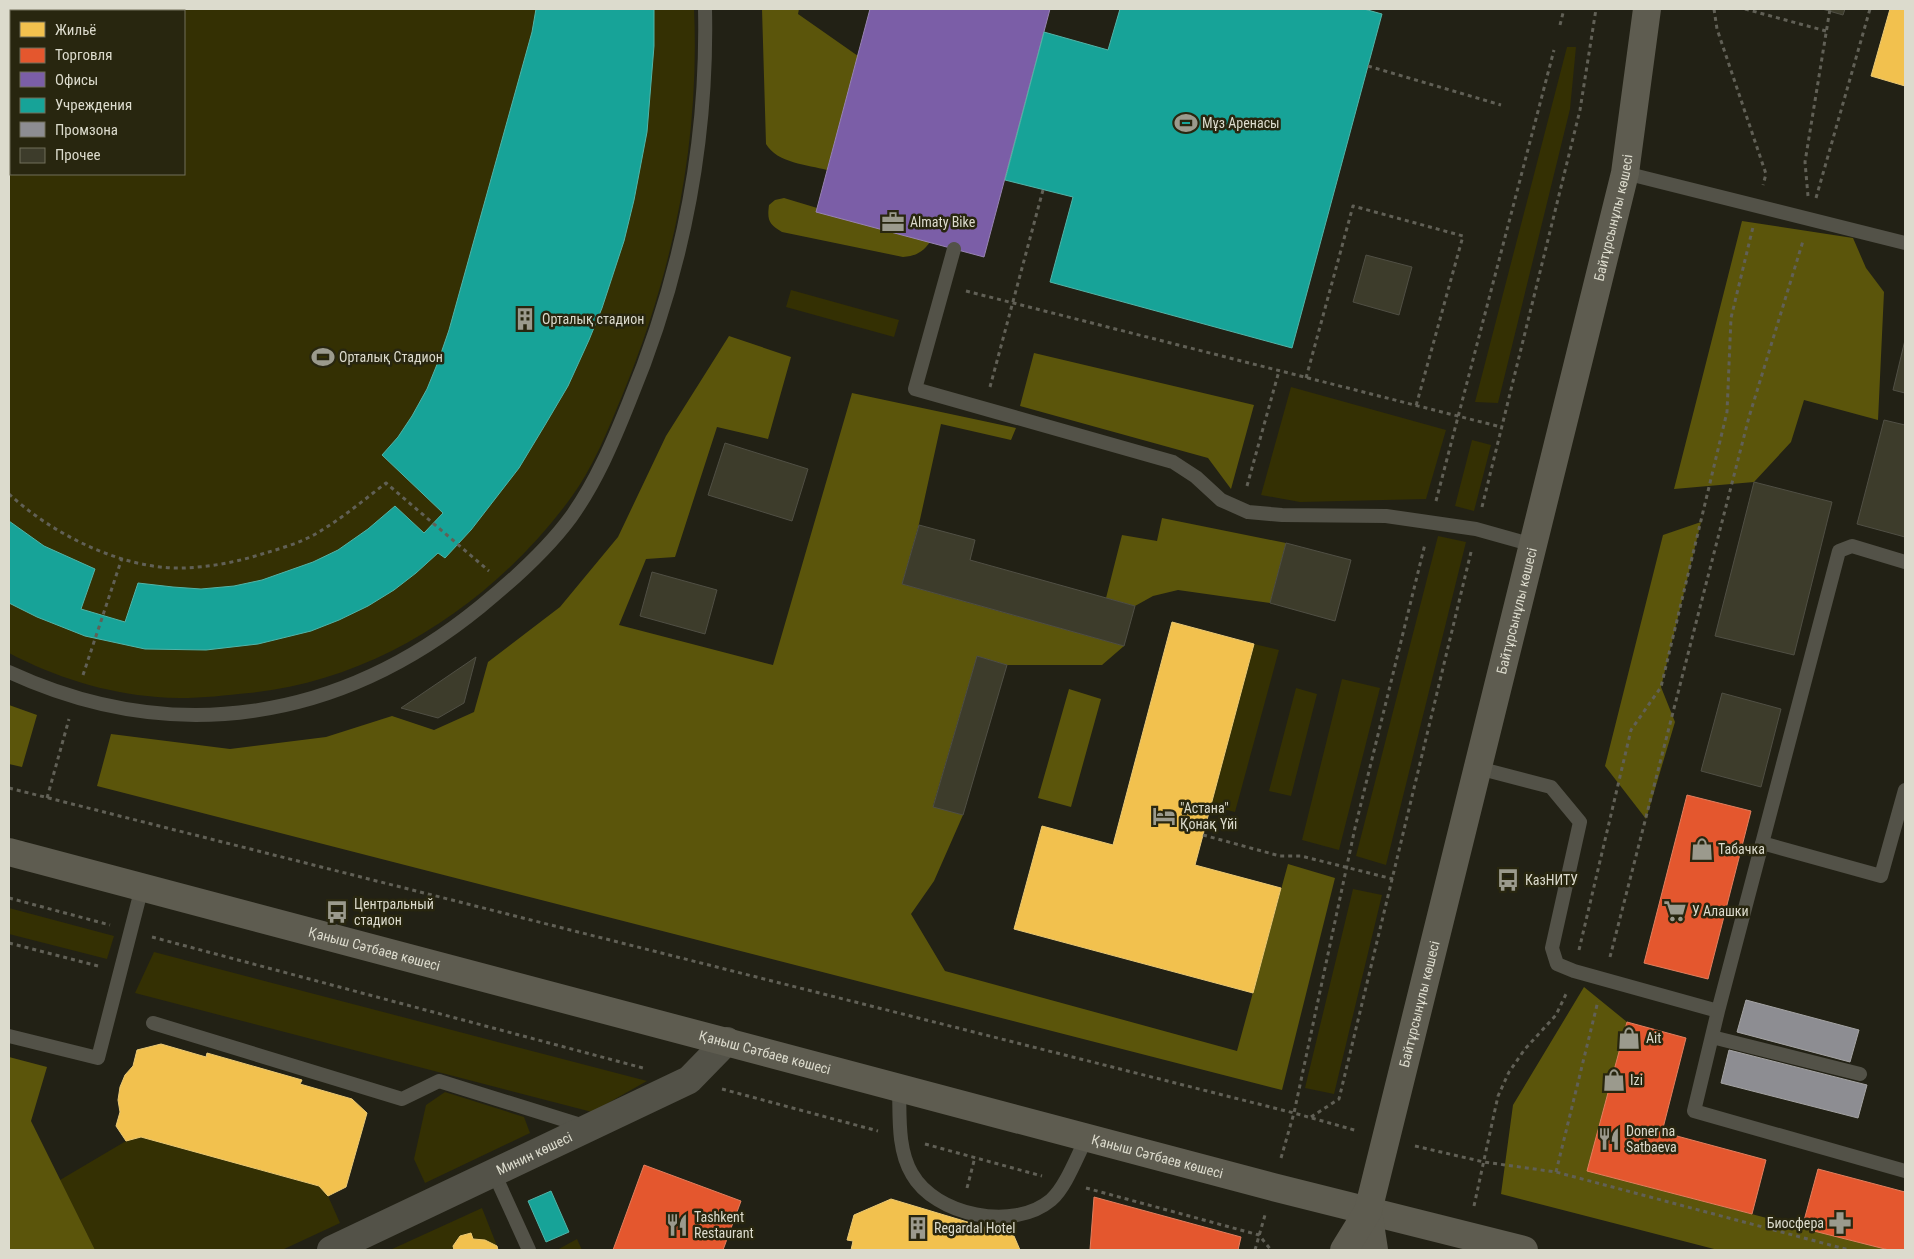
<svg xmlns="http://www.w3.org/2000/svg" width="1914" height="1259" viewBox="0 0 1914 1259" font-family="'Roboto Condensed',sans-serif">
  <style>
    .green { fill: #343003; fill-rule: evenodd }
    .forest { fill: #5b550b }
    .homes { fill: #f2c14e; stroke: #ebc974 }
    .shops { fill: #e4572e; stroke: #e27f5e }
    .offices { fill: #7b5ea7; stroke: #9884b2 }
    .public { fill: #17a398; stroke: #52b4a8 }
    .industry { fill: #8d8d92; stroke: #a5a4a4 }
    .building { fill: #3d3c2b; stroke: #504f44 }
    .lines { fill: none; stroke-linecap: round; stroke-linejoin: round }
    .path { stroke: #616056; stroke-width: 3; stroke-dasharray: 4 4; stroke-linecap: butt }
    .lane { stroke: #535248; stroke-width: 14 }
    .street { stroke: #535248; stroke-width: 28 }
    .secondary { stroke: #5e5c50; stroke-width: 28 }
    .labels { text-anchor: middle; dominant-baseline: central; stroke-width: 5; stroke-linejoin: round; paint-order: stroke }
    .poi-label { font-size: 14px; fill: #dcdbcd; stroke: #28260f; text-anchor: start }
    .street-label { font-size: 14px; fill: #dcdbcd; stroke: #28260f }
  </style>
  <rect width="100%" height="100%" fill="#222115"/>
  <path class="green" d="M 9,9 L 694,9 C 700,144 673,272 622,396 C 607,432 593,468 570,499 C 495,601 377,681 249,693 C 219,696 187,700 157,697 C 105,693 55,677 9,653 ZM 11,11 L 184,11 L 184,174 L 11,174 Z
    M 1567,47 L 1576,47 L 1570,109 L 1498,403 L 1475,402 Z
    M 791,290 L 899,320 L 894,337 L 786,307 Z
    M 1291,387 L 1446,430 L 1426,499 L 1300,502 L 1261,495 Z
    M 1472,440 L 1491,445 L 1474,511 L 1455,506 Z
    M 1438,536 L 1466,542 L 1386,865 L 1356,856 Z
    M 1254,644 L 1279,650 L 1235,812 L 1211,806 Z
    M 1342,679 L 1380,688 L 1339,850 L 1302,840 Z
    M 1296,688 L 1317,694 L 1291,796 L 1269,791 Z
    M 1353,889 L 1382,895 L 1334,1094 L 1305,1088 Z
    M 9,908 L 114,936 L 107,959 L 9,934 Z
    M 154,952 L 647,1081 L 592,1112 L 135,993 Z
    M 445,1092 L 524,1117 L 530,1133 L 425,1183 L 414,1159 L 426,1105 Z
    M 141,1137 L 319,1186 L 328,1196 L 340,1223 L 282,1250 L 95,1250 L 60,1180 L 126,1141 Z
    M 482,1208 L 497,1246 L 485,1240 L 473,1239 L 471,1233 L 460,1236 L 453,1245 L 454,1250 L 390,1250 Z
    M 577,1239 L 582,1250 L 557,1250 Z"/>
  <path class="forest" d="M 762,9 L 799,9 L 798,14 L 858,56 L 827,170 C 808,165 777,163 766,144 Z
    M 784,198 L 930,242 C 923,252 916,256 903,257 L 782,232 C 769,224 767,221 769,205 L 775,200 Z
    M 1742,221 L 1853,238 L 1866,268 L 1884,292 L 1878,420 L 1804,400 L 1791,442 L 1754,482 L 1674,489 Z
    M 729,336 L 791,357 L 768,439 L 717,427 L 675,557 L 646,559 L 619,625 L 773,665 L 852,393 L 1016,428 L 1011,440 L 941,424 L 919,524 L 902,584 L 1124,646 L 1102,665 L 1007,665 L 977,656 L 933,806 L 963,815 L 934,881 L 911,914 L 945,971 L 1237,1051 L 1288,864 L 1335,878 L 1282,1090 L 97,786 L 111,734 L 230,749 L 326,737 L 392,716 L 434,730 L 474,712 L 488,662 L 560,607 L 618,537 L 666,436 Z
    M 1034,353 L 1254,405 L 1231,489 L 1208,458 L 1020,406 Z
    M 1162,518 L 1286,543 L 1270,603 L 1178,590 L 1153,596 L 1135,606 L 1106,598 L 1122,535 L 1157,541 Z
    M 1701,522 L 1661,687 L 1675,722 L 1646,819 L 1605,766 L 1663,535 Z
    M 1069,689 L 1101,699 L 1071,807 L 1038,798 Z
    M 9,705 L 37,715 L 22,767 L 9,764 Z
    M 1584,987 L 1627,1022 L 1588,1171 L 1889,1250 L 1718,1250 L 1501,1194 L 1513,1105 Z
    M 9,1057 L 47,1067 L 31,1121 L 95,1250 L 9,1250 Z"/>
  <path class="homes" d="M 1890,9 L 1905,9 L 1905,86 L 1871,76 Z
    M 1172,622 L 1254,644 L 1195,865 L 1281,888 L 1253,993 L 1014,929 L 1042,826 L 1113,845 Z
    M 161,1044 L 206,1057 L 207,1053 L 302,1080 L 300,1084 L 352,1099 L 367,1113 L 346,1187 L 328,1196 L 319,1186 L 141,1137 L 126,1141 L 116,1126 L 120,1112 L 118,1100 L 120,1087 L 125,1075 L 133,1066 L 137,1050 Z
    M 891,1199 L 1014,1236 L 1020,1250 L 851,1250 L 853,1241 L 847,1240 L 854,1215 Z
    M 471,1233 L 473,1239 L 485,1240 L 497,1246 L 498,1250 L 454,1250 L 453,1246 L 460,1236 Z"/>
  <path class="shops" d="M 1687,795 L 1751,811 L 1708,979 L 1644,963 Z
    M 1627,1022 L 1686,1038 L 1662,1132 L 1766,1160 L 1752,1214 L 1587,1171 Z
    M 644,1165 L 741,1201 L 723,1250 L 613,1250 Z
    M 1818,1169 L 1905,1192 L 1905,1250 L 1889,1250 L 1802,1228 Z
    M 1094,1197 L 1241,1237 L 1238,1250 L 1090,1250 Z"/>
  <path class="offices" d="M 870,9 L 1050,9 L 984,257 L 816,212 Z"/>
  <path class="public" d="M 536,9 L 654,9 L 654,46 L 647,132 L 634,200 L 624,241 L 602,308 L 589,340 L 568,386 L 545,425 L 519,468 L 471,530 L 445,558 L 438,553 L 416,573 L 394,590 L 368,606 L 339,620 L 311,631 L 258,644 L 206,650 L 145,649 L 85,636 L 37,617 L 9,603 L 9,521 L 44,546 L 95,569 L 81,609 L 125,622 L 138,583 L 173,587 L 201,589 L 234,586 L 262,580 L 313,562 L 338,550 L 368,529 L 395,506 L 424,533 L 443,513 L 382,455 L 398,437 L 412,416 L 427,389 L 438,362 L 449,330 L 532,32 Z
    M 1120,9 L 1364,9 L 1382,14 L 1292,348 L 1050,282 L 1073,197 L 1005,180 L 1044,32 L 1108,50 Z
    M 551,1191 L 569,1232 L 546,1242 L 528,1201 Z"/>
  <path class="industry" d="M 1746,1000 L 1859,1030 L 1850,1062 L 1737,1032 Z
    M 1729,1050 L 1867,1085 L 1858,1118 L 1721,1083 Z"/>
  <path class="building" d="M 1822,9 L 1845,9 L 1843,15 Z
    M 1366,255 L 1412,267 L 1399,315 L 1353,302 Z
    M 1905,340 L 1905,393 L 1893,390 Z
    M 1884,420 L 1905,425 L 1905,537 L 1857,524 Z
    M 725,443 L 808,469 L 792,521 L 708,495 Z
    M 1754,482 L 1832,502 L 1794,655 L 1715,636 Z
    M 919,525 L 975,540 L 970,560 L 1135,606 L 1124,646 L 902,584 Z
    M 1286,543 L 1351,560 L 1335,621 L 1270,603 Z
    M 652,572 L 717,590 L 705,634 L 640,616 Z
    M 977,656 L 1007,665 L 963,815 L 933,807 Z
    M 476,657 L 464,703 L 438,718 L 401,708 Z
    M 1722,693 L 1781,709 L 1761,787 L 1701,771 Z"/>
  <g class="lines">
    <path class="path" d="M 1714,9 L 1717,29 L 1766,174 L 1763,185
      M 1745,9 L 1826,31
      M 1560,25 L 1564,9
      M 1368,66 L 1501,105
      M 1808,196 L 1805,162 L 1830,9
      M 1816,198 L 1870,9
      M 966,291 L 1501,427
      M 1306,378 L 1353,206 L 1463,236 L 1416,406
      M 990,387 L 1043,190
      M 1247,486 L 1279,371
      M 9,494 C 52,534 123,570 184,568 C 210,567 237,562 262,554 C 282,548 304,542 322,530 C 345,516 365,499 386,483 L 489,571
      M 1436,501 L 1554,50
      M 1482,507 L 1580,110 L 1596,9
      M 83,675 L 122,558
      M 9,788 L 1294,1113 L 1358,1131
      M 47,798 L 69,719
      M 1203,835 L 1280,856 L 1301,856 L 1393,879
      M 9,898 L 110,925
      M 152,937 L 643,1068
      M 9,943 L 98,966
      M 1579,950 L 1631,730 L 1661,687 L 1727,412 L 1731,318 L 1753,227
      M 1610,957 L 1749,417 L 1803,241
      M 722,1089 L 878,1131
      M 1311,1117 L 1339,1099 L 1471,552
      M 925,1144 L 1042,1176
      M 1415,1146 L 1484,1162 L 1556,1172 L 1849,1250
      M 1281,1158 L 1294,1113 L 1355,828 L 1425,544
      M 1556,1172 L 1598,1001
      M 967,1188 L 975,1157
      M 1086,1188 L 1259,1235 L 1271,1250
      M 1474,1206 L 1498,1096 L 1509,1072 L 1525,1049 L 1556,1015 L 1567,992
      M 1255,1250 L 1265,1215"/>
    <path class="lane" d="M 1625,173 L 1905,243
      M 954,249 L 915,389 L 1173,462 L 1196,477 L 1221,500 L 1248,512 L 1282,515 L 1386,516 L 1476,529 L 1533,545
      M 9,672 C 174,748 340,721 480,607 C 512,581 546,551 571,517 C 596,482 613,442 629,402 C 681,277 708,144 705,9
      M 1478,768 L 1551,787 L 1580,822 L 1552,948 L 1557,964 L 1574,971 L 1718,1011 L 1694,1111 L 1905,1171
      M 1762,843 L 1881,876 L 1905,790
      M 1718,1011 L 1839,551 L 1852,546 L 1905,562
      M 153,1023 L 402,1099 L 439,1081 L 587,1127
      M 9,1036 L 98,1058 L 142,887
      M 1712,1037 L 1860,1074
      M 899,1087 C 900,1115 897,1149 912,1174 C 935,1215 1013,1232 1051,1200 C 1066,1187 1077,1156 1087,1137
      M 494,1173 L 529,1250"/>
    <path class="street" id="s1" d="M 331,1250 L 689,1080 L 727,1041"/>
    <g class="secondary">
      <path id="s2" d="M 9,852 L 1273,1187 L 1524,1250"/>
      <path d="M 1368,1211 L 1374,1250"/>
      <path id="s3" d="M 1344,1250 L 1368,1211 L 1625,173 L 1647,9"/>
    </g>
  </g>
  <defs>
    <symbol id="stadium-bare" viewBox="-9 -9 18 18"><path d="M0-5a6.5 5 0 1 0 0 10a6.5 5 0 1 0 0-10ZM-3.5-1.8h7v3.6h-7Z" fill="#9b9a8d" stroke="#28260f" stroke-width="2.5" paint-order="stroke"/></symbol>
    <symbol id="office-bare" viewBox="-9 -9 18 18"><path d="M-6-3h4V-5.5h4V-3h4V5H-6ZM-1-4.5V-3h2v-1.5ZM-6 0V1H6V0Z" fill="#9b9a8d" stroke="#28260f" stroke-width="2.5" paint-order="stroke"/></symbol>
    <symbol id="building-bare" viewBox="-9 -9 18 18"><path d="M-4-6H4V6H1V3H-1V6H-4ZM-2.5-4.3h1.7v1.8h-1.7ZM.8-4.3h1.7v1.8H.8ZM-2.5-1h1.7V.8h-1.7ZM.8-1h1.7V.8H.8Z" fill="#9b9a8d" stroke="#28260f" stroke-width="2.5" paint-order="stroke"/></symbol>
    <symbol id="hotel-bare" viewBox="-9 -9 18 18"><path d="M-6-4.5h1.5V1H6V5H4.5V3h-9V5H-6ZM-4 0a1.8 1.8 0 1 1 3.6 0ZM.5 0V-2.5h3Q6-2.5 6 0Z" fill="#9b9a8d" stroke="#28260f" stroke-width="2.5" paint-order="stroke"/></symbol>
    <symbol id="shop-bare" viewBox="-9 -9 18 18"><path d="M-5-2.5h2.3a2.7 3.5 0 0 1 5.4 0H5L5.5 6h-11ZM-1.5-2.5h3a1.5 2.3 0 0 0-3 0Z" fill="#9b9a8d" stroke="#28260f" stroke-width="2.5" paint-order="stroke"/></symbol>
    <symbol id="bus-bare" viewBox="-9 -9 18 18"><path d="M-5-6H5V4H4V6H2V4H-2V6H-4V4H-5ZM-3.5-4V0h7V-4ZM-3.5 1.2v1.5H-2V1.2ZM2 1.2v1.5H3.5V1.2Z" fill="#9b9a8d" stroke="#28260f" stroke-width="2.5" paint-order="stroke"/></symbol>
    <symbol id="supermarket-bare" viewBox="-9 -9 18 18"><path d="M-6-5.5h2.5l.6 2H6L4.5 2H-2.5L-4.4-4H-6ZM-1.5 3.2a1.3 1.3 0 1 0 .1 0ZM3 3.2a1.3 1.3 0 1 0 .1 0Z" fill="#9b9a8d" stroke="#28260f" stroke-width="2.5" paint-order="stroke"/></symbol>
    <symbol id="restaurant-bare" viewBox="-9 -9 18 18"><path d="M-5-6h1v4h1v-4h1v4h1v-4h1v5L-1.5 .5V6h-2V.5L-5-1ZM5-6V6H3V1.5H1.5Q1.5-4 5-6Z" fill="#9b9a8d" stroke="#28260f" stroke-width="2.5" paint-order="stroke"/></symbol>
    <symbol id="pharmacy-bare" viewBox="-9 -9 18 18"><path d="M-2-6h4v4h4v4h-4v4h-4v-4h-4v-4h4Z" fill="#9b9a8d" stroke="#28260f" stroke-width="2.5" paint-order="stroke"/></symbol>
  </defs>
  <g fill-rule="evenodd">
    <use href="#stadium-bare" x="1170" y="107" width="32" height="32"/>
    <use href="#office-bare" x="877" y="206" width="32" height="32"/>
    <use href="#building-bare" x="509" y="303" width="32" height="32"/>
    <use href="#stadium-bare" x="307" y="341" width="32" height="32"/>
    <use href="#hotel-bare" x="1148" y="800" width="32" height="32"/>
    <use href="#shop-bare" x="1686" y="833" width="32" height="32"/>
    <use href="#bus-bare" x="1492" y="864" width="32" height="32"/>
    <use href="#supermarket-bare" x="1659" y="895" width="32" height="32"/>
    <use href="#bus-bare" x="321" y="896" width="32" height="32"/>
    <use href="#shop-bare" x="1613" y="1022" width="32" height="32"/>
    <use href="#shop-bare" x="1598" y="1064" width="32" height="32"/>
    <use href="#restaurant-bare" x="1593" y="1123" width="32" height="32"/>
    <use href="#pharmacy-bare" x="1824" y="1207" width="32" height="32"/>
    <use href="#restaurant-bare" x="661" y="1209" width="32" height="32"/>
    <use href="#building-bare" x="902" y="1212" width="32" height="32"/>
  </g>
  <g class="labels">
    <g class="poi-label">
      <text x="1202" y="123">Мұз Аренасы</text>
      <text x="910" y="222">Almaty Bike</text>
      <text x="542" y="319">Орталық стадион</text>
      <text x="339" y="357">Орталық Стадион</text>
      <text x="1180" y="808">"Астана"<tspan x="1180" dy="16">Қонақ Үйі</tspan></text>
      <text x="1718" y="849">Табачка</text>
      <text x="1525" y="880">КазНИТУ</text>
      <text x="354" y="904">Центральный<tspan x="354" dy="16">стадион</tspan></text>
      <text x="1692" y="911">У Алашки</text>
      <text x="1646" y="1038">Ait</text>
      <text x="1630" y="1080">Izi</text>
      <text x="1626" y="1131">Doner na<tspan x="1626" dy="16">Satbaeva</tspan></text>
      <text x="694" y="1217">Tashkent<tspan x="694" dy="16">Restaurant</tspan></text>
      <text x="1824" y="1223" text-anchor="end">Биосфера</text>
      <text x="934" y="1228">Regardal Hotel</text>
    </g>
    <g class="street-label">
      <text stroke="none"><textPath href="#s3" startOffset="1069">Байтұрсынұлы көшесі</textPath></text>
      <text stroke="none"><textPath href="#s3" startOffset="664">Байтұрсынұлы көшесі</textPath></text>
      <text stroke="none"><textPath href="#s2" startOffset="378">Қаныш Сәтбаев көшесі</textPath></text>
      <text stroke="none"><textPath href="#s3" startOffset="259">Байтұрсынұлы көшесі</textPath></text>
      <text stroke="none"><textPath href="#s2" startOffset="782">Қаныш Сәтбаев көшесі</textPath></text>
      <text stroke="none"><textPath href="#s1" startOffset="225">Минин көшесі</textPath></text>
      <text stroke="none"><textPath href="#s2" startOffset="1188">Қаныш Сәтбаев көшесі</textPath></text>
    </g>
  </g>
  <rect width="1914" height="1259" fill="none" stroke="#dcdbcd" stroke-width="20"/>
  <rect x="10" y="10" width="175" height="165" fill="#28260f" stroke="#706e5b"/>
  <rect x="20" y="22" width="25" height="15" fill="#f2c14e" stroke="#706e5b"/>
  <text x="55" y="35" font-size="15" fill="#dcdbcd">Жильё</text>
  <rect x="20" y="48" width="25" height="15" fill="#e4572e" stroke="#706e5b"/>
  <text x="55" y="60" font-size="15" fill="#dcdbcd">Торговля</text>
  <rect x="20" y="72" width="25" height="15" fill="#7b5ea7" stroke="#706e5b"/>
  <text x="55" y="85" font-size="15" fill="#dcdbcd">Офисы</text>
  <rect x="20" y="98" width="25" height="15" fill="#17a398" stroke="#706e5b"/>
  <text x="55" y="110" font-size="15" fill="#dcdbcd">Учреждения</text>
  <rect x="20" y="122" width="25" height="15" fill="#8d8d92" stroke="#706e5b"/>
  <text x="55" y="135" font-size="15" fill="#dcdbcd">Промзона</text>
  <rect x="20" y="148" width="25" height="15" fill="#3d3c2b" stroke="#706e5b"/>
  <text x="55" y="160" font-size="15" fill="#dcdbcd">Прочее</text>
</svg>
